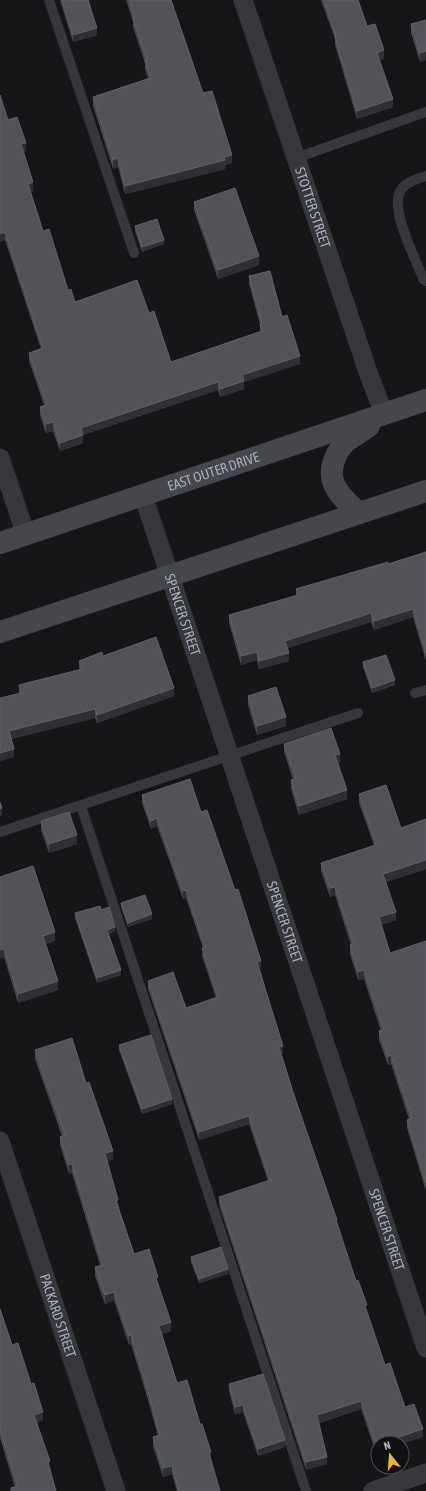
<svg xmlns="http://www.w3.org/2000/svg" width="426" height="1491" viewBox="0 0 426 1491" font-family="'Asap Condensed',sans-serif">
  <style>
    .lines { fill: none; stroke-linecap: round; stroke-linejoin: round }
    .lane { stroke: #37383d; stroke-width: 10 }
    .street { stroke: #37383d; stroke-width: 19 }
    .secondary { stroke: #45474d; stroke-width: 22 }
    .wall { fill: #47494d }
    .shaded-wall { fill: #2f3033 }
    .building { fill: #525359; stroke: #5f6168 }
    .labels { text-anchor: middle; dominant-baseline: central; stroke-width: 3; stroke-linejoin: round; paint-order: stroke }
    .street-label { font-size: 14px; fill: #a8adb8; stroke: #111113 }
  </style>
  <rect width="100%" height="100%" fill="#161618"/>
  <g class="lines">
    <path class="lane" d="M 49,0 L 134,253
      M 296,158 L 426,112
      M 426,176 C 416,179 403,183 399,194 C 392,214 416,259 423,279 L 426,281
      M 415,693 L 426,690
      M 81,806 L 306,1491
      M 0,832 L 358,713"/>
    <g class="street">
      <path id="s1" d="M 243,0 L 369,375 L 384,414"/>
      <path d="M 0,458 L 26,535"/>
      <path id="s2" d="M 143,495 L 426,1348"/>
      <path id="s3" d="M 0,1141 L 116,1491"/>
      <path d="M 373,1491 L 426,1473"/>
    </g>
    <g class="secondary">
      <path d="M 359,513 C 336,493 321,477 341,447 C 347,439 361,432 369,426"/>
      <path id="s4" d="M 0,543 L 426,400"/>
      <path d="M 0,632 L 426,491"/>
    </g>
  </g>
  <path class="wall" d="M 60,0 L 88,0 L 97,35 L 73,42 Z
    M 126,0 L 171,0 L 203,93 L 232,163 L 225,165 L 225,169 L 125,194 L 118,167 L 113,169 L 93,106 L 93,97 L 148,78 L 145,69 L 145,63 L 133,27 L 133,21 Z
    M 321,0 L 358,0 L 367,26 L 384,59 L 379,60 L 393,107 L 357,119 L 335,45 L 335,39 Z
    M 426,20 L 426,60 L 420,62 L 411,33 L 411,24 Z
    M 8,120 L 26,151 L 23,152 L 33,191 L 31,192 L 43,231 L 68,290 L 75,302 L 149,313 L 171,362 L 260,332 L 260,324 L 249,284 L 249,276 L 282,317 L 300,364 L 244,382 L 244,389 L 220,397 L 218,390 L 83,435 L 83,443 L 60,451 L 53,431 L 46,433 L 40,415 L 40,407 L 44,405 L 29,361 L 29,353 L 41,349 L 5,240 L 0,242 Z
    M 194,202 L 259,265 L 218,279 L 194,210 Z
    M 135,226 L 164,244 L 142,252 L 135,231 Z
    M 426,552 L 426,661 L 413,617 L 374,630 L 371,622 L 288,648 L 289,661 L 259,669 L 257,660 L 241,665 L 229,623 L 229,615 L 296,596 L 296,589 L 388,564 Z
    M 103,656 L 174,696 L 97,723 L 95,718 L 11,739 L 14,757 L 0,761 L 19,693 L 19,685 L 79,670 L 79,661 Z
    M 363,662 L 395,685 L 372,693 L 363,667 Z
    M 248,696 L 286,726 L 257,735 L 248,705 Z
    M 284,744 L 340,762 L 338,763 L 347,799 L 299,815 L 291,789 L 291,780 L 293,780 L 284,752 Z
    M 359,794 L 401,828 L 426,819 L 426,869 L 386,882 L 396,920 L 381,925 L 390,953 L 426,941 L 426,1191 L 407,1128 L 407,1120 L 409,1119 L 391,1064 L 388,1065 L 379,1040 L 379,1031 L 381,1031 L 364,979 L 358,980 L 350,954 L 350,945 L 351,945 L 335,895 L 330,897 L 321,871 L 321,863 L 374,845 L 359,803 Z
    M 142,795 L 201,812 L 261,969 L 260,969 L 283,1053 L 281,1054 L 293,1092 L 356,1281 L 367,1311 L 385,1365 L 405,1407 L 423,1437 L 378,1443 L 378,1452 L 376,1453 L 361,1409 L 319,1423 L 327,1464 L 306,1470 L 219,1205 L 219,1197 L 268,1181 L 249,1124 L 199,1140 L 148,989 L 148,981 L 186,1008 L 216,998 L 202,956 L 203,948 L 186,898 L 183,899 L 157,826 L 151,829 L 142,803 Z
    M 41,821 L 77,844 L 49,853 L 41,830 Z
    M 0,877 L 55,941 L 46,944 L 58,990 L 18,1003 L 4,957 L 0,958 Z
    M 121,903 L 152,919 L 128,927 L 121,907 Z
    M 101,910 L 115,931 L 109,934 L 121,975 L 97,983 L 75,918 L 75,913 Z
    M 119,1045 L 172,1104 L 142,1114 L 119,1050 Z
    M 35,1050 L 86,1083 L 113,1159 L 107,1161 L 118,1205 L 134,1254 L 158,1284 L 171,1331 L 162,1334 L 177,1383 L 211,1461 L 220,1491 L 177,1491 L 172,1474 L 163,1477 L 153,1446 L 153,1437 L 158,1436 L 148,1400 L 131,1344 L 129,1345 L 114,1300 L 105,1304 L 95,1276 L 95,1267 L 100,1265 L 72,1173 L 69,1174 L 60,1145 L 60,1137 L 62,1136 L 35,1059 Z
    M 191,1257 L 228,1274 L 199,1283 L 191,1262 Z
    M 0,1309 L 12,1345 L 43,1420 L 37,1422 L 56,1491 L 11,1491 L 11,1488 L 15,1487 L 0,1438 Z
    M 229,1384 L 285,1447 L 258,1456 L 243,1412 L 235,1414 L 229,1391 Z"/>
  <path class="shaded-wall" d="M 97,28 L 97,35 L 73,42 L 73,35 Z
    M 384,50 L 384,59 L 377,61 L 377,53 Z
    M 426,51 L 426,60 L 420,62 L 420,53 Z
    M 393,99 L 393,107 L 357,119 L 357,111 Z
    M 26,143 L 26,151 L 21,153 L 21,144 Z
    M 232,155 L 232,163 L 225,165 L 225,169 L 125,194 L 125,186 Z
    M 118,158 L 118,167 L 113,169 L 113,160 Z
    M 33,182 L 33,191 L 28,193 L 28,184 Z
    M 5,232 L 5,240 L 0,242 L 0,234 Z
    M 164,240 L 164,244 L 142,252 L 142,247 Z
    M 259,256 L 259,265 L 218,279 L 218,270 Z
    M 300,356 L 300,364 L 244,382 L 244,389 L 220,397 L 220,389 L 242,375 Z
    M 218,382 L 218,390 L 83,435 L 83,443 L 60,451 L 60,443 L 81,428 Z
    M 53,422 L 53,431 L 46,433 L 46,424 Z
    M 413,609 L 413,617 L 374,630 L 374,621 Z
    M 371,613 L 371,622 L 285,649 L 285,641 Z
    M 257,652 L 257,660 L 241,665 L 241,656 Z
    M 289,653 L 289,661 L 259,669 L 259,661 Z
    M 395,680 L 395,685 L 372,693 L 372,688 Z
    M 174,688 L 174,696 L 97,723 L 97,715 Z
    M 95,709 L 95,718 L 9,739 L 9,731 Z
    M 286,717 L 286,726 L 257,735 L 257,726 Z
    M 14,749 L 14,757 L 0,761 L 0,753 Z
    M 340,754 L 340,762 L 335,764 L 335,755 Z
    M 347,790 L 347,799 L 299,815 L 299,806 Z
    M 2,808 L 2,816 L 0,817 L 0,809 Z
    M 157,818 L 157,826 L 151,829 L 151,821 Z
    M 77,835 L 77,844 L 49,853 L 49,844 Z
    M 426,860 L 426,869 L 383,883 L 383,874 Z
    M 335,887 L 335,895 L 330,897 L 330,888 Z
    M 186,890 L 186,898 L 183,899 L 183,891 Z
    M 396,912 L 396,920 L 379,926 L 379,917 Z
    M 152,914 L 152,919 L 128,927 L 128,923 Z
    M 115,927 L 115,931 L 107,934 L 107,930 Z
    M 55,932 L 55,941 L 43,945 L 43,936 Z
    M 4,949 L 4,957 L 0,958 L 0,950 Z
    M 261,961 L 261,969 L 257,970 L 257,962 Z
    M 121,970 L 121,975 L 97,983 L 97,978 Z
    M 364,970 L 364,979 L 358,980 L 358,972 Z
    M 58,981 L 58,990 L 18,1003 L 18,994 Z
    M 283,1046 L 283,1053 L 279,1055 L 279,1047 Z
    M 391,1055 L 391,1064 L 388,1065 L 388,1057 Z
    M 172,1099 L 172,1104 L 142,1114 L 142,1109 Z
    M 249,1116 L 249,1124 L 199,1140 L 199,1132 Z
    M 113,1151 L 113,1159 L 105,1162 L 105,1153 Z
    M 72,1164 L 72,1173 L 69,1174 L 69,1165 Z
    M 228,1269 L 228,1274 L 199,1283 L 199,1279 Z
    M 114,1292 L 114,1300 L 105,1304 L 105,1295 Z
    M 171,1322 L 171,1331 L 159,1335 L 159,1326 Z
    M 131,1335 L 131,1344 L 129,1345 L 129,1336 Z
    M 361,1401 L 361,1409 L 317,1423 L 317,1415 Z
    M 243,1405 L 243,1412 L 235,1414 L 235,1407 Z
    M 43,1412 L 43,1420 L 34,1423 L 34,1415 Z
    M 423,1429 L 423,1437 L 402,1444 L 402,1443 L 381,1443 Z
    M 285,1440 L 285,1447 L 258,1456 L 258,1449 Z
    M 378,1444 L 378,1452 L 376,1453 L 376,1445 Z
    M 211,1452 L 211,1461 L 209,1453 Z
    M 327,1457 L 327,1464 L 306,1470 L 306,1462 Z
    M 172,1466 L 172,1474 L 163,1477 L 163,1468 Z"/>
  <path class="building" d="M 62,0 L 88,0 L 97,28 L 73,35 Z
    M 129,0 L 171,0 L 203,93 L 212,91 L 232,155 L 224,157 L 225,160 L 125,186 L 118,158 L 113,160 L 93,97 L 151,78 L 145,61 L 147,60 L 133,18 L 135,18 Z
    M 324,0 L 358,0 L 367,26 L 375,24 L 384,50 L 377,53 L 393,99 L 357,111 L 335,37 L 336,36 Z
    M 426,20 L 426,51 L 420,53 L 411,24 Z
    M 0,95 L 8,120 L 17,117 L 26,143 L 21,144 L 33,182 L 28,184 L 43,231 L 49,229 L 68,290 L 71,289 L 75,302 L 137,280 L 149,313 L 154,311 L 171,362 L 262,331 L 260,324 L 262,324 L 249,276 L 270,271 L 282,317 L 287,315 L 300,356 L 242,375 L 244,381 L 220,389 L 218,382 L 81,428 L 83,435 L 60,443 L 53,422 L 46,424 L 40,407 L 47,405 L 29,353 L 43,348 L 5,232 L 0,234 Z
    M 235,188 L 259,256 L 218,270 L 194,202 Z
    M 157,219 L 164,240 L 142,247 L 135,226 Z
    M 426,552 L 426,653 L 413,609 L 374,621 L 371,613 L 285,641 L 289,653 L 259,661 L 257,652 L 241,656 L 229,615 L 298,595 L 296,589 L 388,562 L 388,564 Z
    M 156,637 L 174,688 L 97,715 L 95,709 L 9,731 L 14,749 L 0,753 L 0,698 L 21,693 L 19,685 L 82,669 L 79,661 L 102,652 L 103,656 Z
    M 386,655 L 395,680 L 372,688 L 363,662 Z
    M 276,687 L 286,717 L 257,726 L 248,696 Z
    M 331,728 L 340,754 L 335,755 L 347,790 L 299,806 L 291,780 L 296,779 L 284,744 Z
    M 190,779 L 201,812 L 207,810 L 235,890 L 238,889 L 261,961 L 257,962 L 283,1046 L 279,1047 L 293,1092 L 337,1220 L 336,1220 L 356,1281 L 358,1280 L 367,1305 L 365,1306 L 385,1365 L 390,1363 L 405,1407 L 414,1404 L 423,1429 L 381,1443 L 378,1443 L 378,1444 L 376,1445 L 361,1401 L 317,1415 L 327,1457 L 306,1462 L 219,1197 L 270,1180 L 249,1116 L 199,1132 L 148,981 L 173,972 L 186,1008 L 218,997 L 202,948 L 205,947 L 186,890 L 183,891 L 157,818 L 151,821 L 142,795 Z
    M 386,785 L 401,828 L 426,819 L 426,860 L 383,874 L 396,912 L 379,917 L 390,953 L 426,941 L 426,1183 L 407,1120 L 412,1118 L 391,1055 L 388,1057 L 379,1031 L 384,1030 L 364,970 L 358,972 L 350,945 L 354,944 L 335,887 L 330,888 L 321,863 L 376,845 L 359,794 Z
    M 0,802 L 2,808 L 0,809 Z
    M 69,812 L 77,835 L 49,844 L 41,821 Z
    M 33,866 L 55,932 L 43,936 L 58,981 L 18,994 L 4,949 L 0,950 L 0,877 Z
    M 145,895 L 152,914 L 128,923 L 121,903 Z
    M 100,906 L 101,910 L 109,907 L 115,927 L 107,930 L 121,970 L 97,978 L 75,913 Z
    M 151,1035 L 172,1099 L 142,1109 L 119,1045 Z
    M 72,1038 L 86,1083 L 89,1082 L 113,1151 L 105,1153 L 118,1200 L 116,1201 L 134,1254 L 149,1249 L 158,1277 L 156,1278 L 171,1322 L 159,1326 L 177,1383 L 187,1380 L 200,1424 L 202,1424 L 211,1452 L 209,1453 L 220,1491 L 179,1491 L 172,1466 L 163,1468 L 153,1437 L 160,1435 L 148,1391 L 131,1335 L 129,1336 L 114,1292 L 105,1295 L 95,1267 L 103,1265 L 72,1164 L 69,1165 L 60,1137 L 65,1135 L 35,1050 Z
    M 221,1247 L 228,1269 L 199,1279 L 191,1257 Z
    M 0,1309 L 12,1345 L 18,1343 L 31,1384 L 34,1383 L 43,1412 L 34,1415 L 50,1461 L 48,1462 L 56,1491 L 11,1491 L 11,1488 L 18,1486 L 0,1430 Z
    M 263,1374 L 285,1440 L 258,1449 L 243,1405 L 235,1407 L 229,1384 Z"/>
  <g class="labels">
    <g class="street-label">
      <text stroke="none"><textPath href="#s1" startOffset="219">STOTTER STREET</textPath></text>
      <text stroke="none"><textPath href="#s4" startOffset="225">EAST OUTER DRIVE</textPath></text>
      <text stroke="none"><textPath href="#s2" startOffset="126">SPENCER STREET</textPath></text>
      <text stroke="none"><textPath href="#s2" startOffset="450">SPENCER STREET</textPath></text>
      <text stroke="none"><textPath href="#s2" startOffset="774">SPENCER STREET</textPath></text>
      <text stroke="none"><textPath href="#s3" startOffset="184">PACKARD STREET</textPath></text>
    </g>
  </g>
  <g transform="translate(390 1455) rotate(343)"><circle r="19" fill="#111113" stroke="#4d4f55"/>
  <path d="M0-3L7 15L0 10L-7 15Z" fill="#f2b134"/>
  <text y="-6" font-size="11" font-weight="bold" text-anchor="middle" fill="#a8adb8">N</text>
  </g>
</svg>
